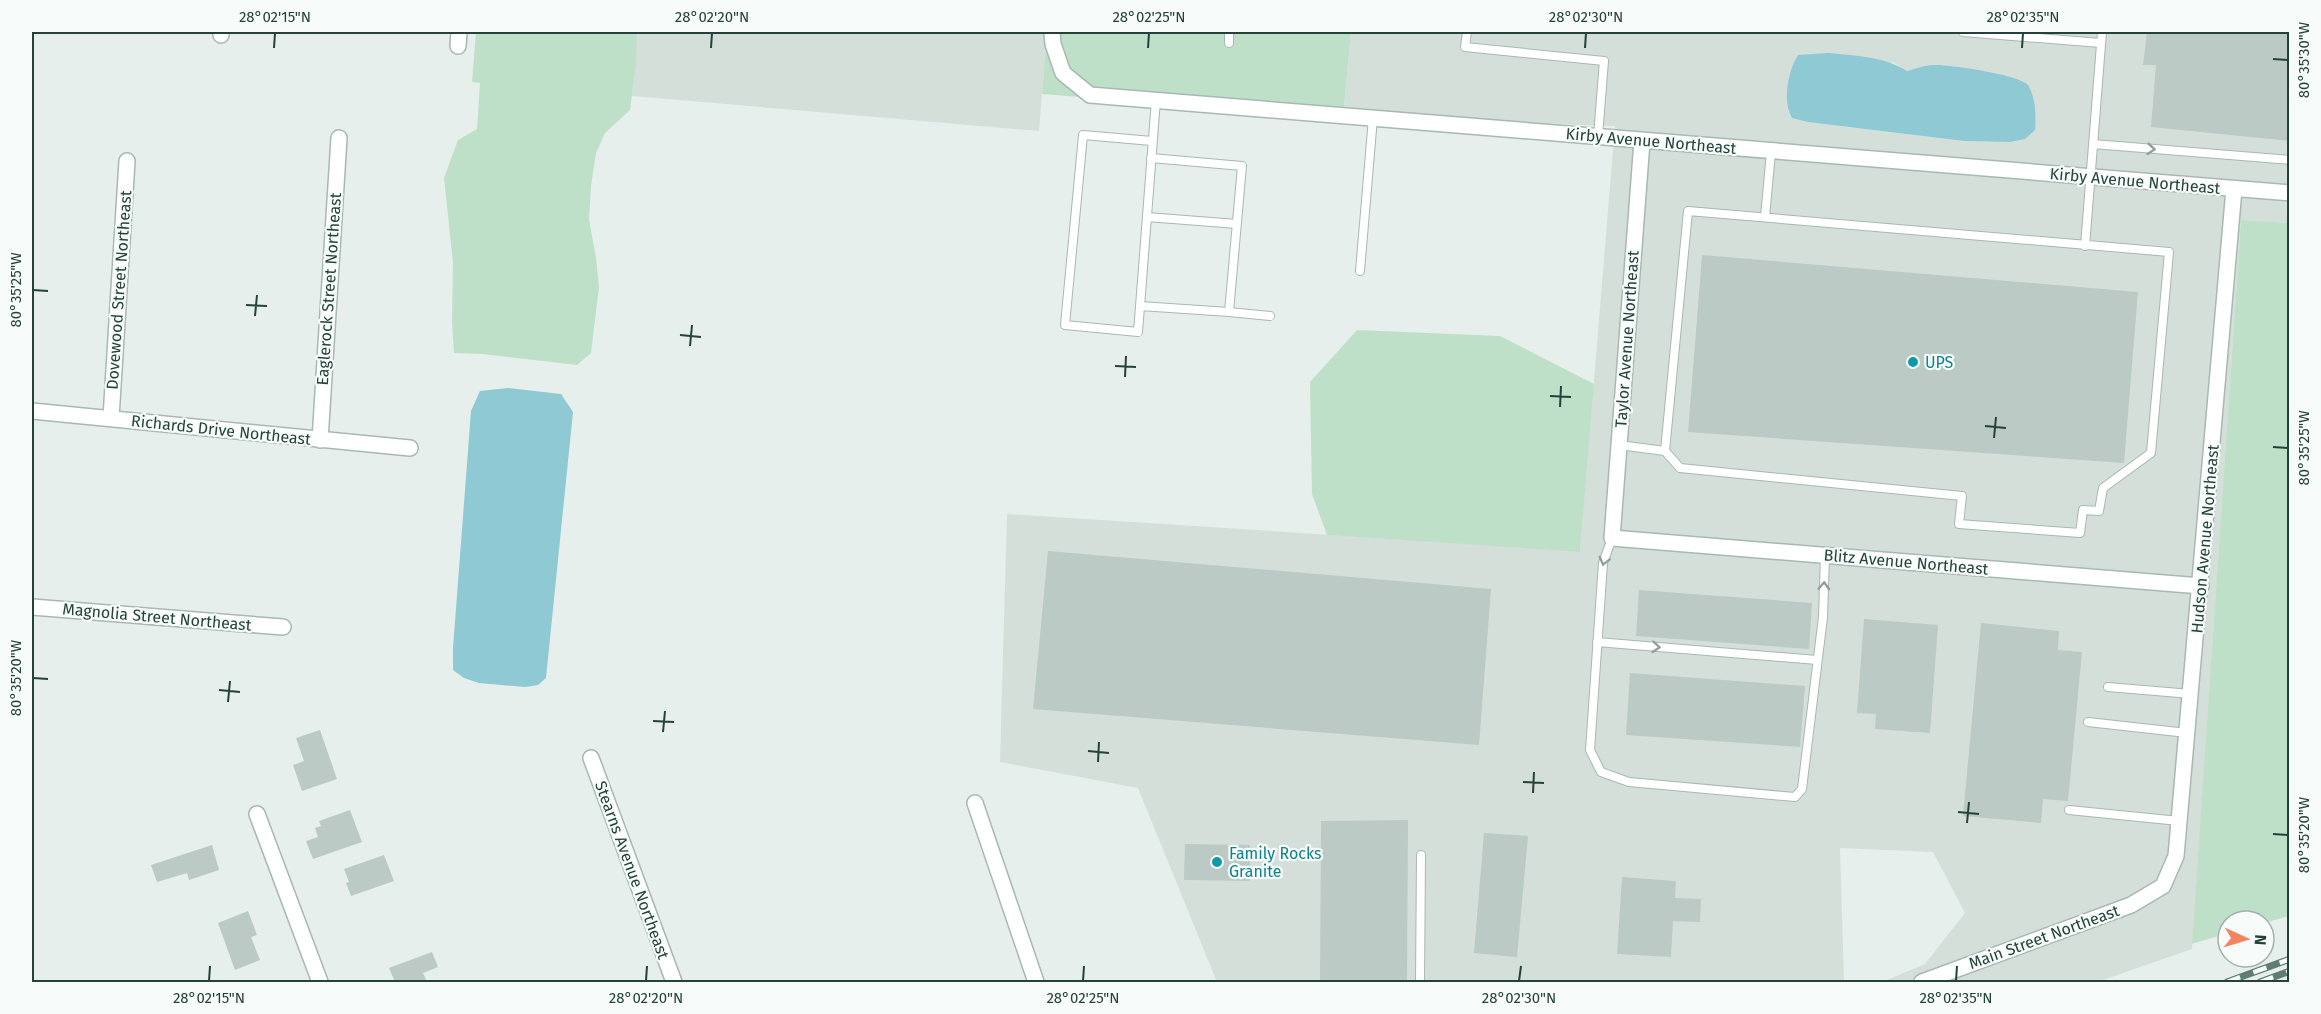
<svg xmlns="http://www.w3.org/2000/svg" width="2321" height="1014" viewBox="0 0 2321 1014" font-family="'Fira Sans',sans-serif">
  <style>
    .built { fill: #d4dfda; fill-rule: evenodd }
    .green { fill: #bfe0c8 }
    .water { fill: #8ec9d4 }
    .building { fill: #bbcac4 }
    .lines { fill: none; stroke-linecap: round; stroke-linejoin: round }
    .lane-casing { stroke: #a8b8b2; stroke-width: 10 }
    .street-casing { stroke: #a8b8b2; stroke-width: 18 }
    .lane { stroke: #fff; stroke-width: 8 }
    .street { stroke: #fff; stroke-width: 15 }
    .rail-casing { stroke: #5f7d75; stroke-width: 7 }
    .rail { stroke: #f7fbf9; stroke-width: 4.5; stroke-dasharray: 14; stroke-linecap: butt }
    .oneway { stroke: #92a09c }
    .ticks { fill: none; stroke: #24423a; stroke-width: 2 }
    .culture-dot { fill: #0f9aa8; stroke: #f7fbf9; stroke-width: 2 }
    .labels { text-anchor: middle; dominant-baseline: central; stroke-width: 4.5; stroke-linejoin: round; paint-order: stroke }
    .street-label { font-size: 16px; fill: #24423a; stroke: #f7fbf9 }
    .culture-label { font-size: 16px; fill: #0d838f; stroke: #f7fbf9; text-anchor: start }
    .neatline { fill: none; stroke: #24423a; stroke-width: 2 }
    .ticks-label { font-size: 15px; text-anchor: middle; fill: #24423a }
  </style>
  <rect width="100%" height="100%" fill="#e6efeb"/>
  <path class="built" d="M 637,32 L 1047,32 L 1039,131 L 632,96 Z
    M 1351,32 L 2289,32 L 2289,223 L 2241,220 L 2192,949 L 2097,982 L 1882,982 L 1925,964 L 1965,913 L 1933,852 L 1840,848 L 1844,982 L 1217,982 L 1138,788 L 1000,762 L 1007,514 L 1580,551 L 1615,126 L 1343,118 ZM 1893,62 L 1907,71 L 1950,66 L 1994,73 L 2024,81 L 2010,142 L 1964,141 L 1808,122 Z"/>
  <path class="green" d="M 476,32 L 637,32 L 636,63 L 630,110 L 605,133 L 596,153 L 591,186 L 589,219 L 596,258 L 599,287 L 591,353 L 577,365 L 483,354 L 454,353 L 452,321 L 453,263 L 444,178 L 458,140 L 477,129 L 480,83 L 472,82 Z
    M 1047,32 L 1351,32 L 1343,118 L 1042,94 Z
    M 2241,220 L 2289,223 L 2289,916 L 2264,923 L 2264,921 L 2228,921 L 2228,933 L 2192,944 Z
    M 1357,330 L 1500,336 L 1594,384 L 1580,552 L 1327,535 L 1312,494 L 1310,382 Z"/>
  <path class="water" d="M 1829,53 C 1856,56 1883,56 1907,71 C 1915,69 1925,65 1934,65 C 1947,64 2022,75 2028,85 C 2036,98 2036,116 2035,130 L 2025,139 L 2010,142 L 1964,141 L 1808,122 L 1792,118 C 1782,101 1788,71 1798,55 Z
    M 508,388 L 561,394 L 573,412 L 546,678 L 538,685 L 525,687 L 479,683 L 464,678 L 453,670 L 453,648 L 471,411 L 480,391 Z"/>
  <path class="building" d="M 2147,32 L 2290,32 L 2290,141 L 2151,127 L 2156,65 L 2143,65 Z
    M 1702,255 L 2138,292 L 2124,463 L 1688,432 Z
    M 1048,551 L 1491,589 L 1479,745 L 1033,709 Z
    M 1639,590 L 1812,603 L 1809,649 L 1636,636 Z
    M 1864,619 L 1938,625 L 1930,733 L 1875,729 L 1876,714 L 1857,713 Z
    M 1981,623 L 2059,631 L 2058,650 L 2082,652 L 2068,801 L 2043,799 L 2041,823 L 1963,816 Z
    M 1630,673 L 1805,686 L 1800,747 L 1626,735 Z
    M 320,730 L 337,779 L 302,791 L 293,765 L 304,761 L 296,738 Z
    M 350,810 L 362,842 L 313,859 L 306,841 L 318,837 L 315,828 L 321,826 L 319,821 Z
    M 1408,820 L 1407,982 L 1320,982 L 1321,821 Z
    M 1484,833 L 1528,836 L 1517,957 L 1474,953 Z
    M 1185,844 L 1250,845 L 1250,881 L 1184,880 Z
    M 212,845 L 219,870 L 189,880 L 187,873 L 157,882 L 151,865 Z
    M 384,855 L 394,881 L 351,896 L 346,883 L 349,882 L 344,869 Z
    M 1622,877 L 1676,881 L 1675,898 L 1701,899 L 1700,922 L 1673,921 L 1671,957 L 1617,954 Z
    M 248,911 L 257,935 L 251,937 L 260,960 L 235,970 L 218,923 Z
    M 432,952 L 438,967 L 423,973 L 427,982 L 395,982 L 389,968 Z"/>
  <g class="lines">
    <defs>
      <path id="lane" d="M 1467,32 L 1465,47 L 1604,61 L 1598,136
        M 1963,32 L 2101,43
        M 1229,43 L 1229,32
        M 1152,141 L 1083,135 L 1065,325 L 1138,332 L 1156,100
        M 2093,144 L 2290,160
        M 1147,217 L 1237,224
        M 1765,217 L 1771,152
        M 2085,246 L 2102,32
        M 1360,271 L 1373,118
        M 1140,306 L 1229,312 L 1242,166 L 1151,158
        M 1229,312 L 1270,316
        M 1619,445 L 1665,451 L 1680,468 L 1962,496 L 1959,524 L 2080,533 L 2083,510 L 2099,511 L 2103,488 L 2151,453 L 2169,252 L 1688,211 L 1665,451
        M 1612,538 L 1603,563 L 1590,750 L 1601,772 L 1629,782 L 1795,797 L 1802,789 L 1823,617 L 1825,555
        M 1597,642 L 1817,660
        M 2108,687 L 2191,694
        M 2088,722 L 2187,733
        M 2069,810 L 2179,821
        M 1420,982 L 1421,855"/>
      <path id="street" d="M 1052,32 L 1053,44 L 1063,73 L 1090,95 L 2290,193
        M 221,35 L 221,32
        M 458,46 L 459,32
        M 1642,141 L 1612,538 L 2201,586
        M 32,411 L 410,448
        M 111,418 L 127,161
        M 320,440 L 339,138
        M 32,607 L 283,627
        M 591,758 L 674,982
        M 975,803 L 1036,982
        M 257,814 L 320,982
        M 1922,982 L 2131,905 L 2163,886 L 2176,856 L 2234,189"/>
    </defs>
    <use href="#lane" class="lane-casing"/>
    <use href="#street" class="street-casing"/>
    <use href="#lane" class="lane"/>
    <use href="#street" class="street"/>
    <defs>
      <path id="rail" d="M 2227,982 L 2290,959
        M 2260,982 L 2290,971"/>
    </defs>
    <use href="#rail" class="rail-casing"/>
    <use href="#rail" class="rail"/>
  </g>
  <defs><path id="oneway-chevron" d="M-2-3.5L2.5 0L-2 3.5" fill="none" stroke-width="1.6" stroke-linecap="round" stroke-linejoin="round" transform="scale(1.5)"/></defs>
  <g class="oneway">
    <use href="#oneway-chevron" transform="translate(2151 149) rotate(5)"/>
    <use href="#oneway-chevron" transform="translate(1604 561) rotate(104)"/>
    <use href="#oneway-chevron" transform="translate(1824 586) rotate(-87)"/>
    <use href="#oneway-chevron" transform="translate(1656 647) rotate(5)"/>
  </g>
  <path class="ticks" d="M 274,48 L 275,33M 711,48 L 712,33M 1148,48 L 1149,33M 1585,48 L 1586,33M 2022,48 L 2023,33M 2273,59 L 2288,60M 33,290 L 48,291M 246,305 L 267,306M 255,316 L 257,295M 680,335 L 701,337M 690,346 L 692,325M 1115,366 L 1136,367M 1125,377 L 1126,356M 1550,396 L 1571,397M 1560,407 L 1561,386M 1985,426 L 2006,428M 1994,438 L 1996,417M 2273,447 L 2288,448M 33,678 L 48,679M 219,690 L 240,692M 228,702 L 230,681M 653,721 L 674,722M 663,732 L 665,711M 1088,751 L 1109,753M 1098,762 L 1099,742M 1523,782 L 1544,783M 1533,793 L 1534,772M 1958,812 L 1979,814M 1967,823 L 1969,802M 2273,834 L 2288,835M 209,981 L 210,966M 646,981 L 647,966M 1083,981 L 1084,966M 1519,981 L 1521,966M 1956,981 L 1957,966"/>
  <g class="culture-dot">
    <circle cx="1913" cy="362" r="6"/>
    <circle cx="1217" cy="862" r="6"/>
  </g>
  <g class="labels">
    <g class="street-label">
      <text transform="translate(1651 141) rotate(5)">Kirby Avenue Northeast</text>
      <text transform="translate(2135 181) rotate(5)">Kirby Avenue Northeast</text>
      <text transform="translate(329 289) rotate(-86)">Eaglerock Street Northeast</text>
      <text transform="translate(119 290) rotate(-86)">Dovewood Street Northeast</text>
      <text transform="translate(1627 339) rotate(-86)">Taylor Avenue Northeast</text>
      <text transform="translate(221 430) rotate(6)">Richards Drive Northeast</text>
      <text transform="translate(2205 539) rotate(-85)">Hudson Avenue Northeast</text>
      <text transform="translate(1906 562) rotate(5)">Blitz Avenue Northeast</text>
      <text transform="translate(157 617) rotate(5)">Magnolia Street Northeast</text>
      <text transform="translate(632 870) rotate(70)">Stearns Avenue Northeast</text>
      <text transform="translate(2044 937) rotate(-20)">Main Street Northeast</text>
    </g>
    <g class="culture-label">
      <text x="1925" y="362">UPS</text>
      <text x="1229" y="853">Family Rocks<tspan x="1229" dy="18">Granite</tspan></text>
    </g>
  </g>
  <rect width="2321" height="1014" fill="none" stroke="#f7fbf9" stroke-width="66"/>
  <g transform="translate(2246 939) rotate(94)"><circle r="28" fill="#f7fbf9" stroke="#a3b1ad" stroke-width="1.5"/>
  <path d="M0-4.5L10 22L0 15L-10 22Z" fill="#f4845f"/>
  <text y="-9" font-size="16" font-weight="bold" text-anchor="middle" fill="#24423a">N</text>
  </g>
  <rect x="33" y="33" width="2255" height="948" class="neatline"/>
  <g class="ticks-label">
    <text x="275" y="22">28°02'15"N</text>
    <text x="712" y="22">28°02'20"N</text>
    <text x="1149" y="22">28°02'25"N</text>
    <text x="1586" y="22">28°02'30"N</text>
    <text x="2023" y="22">28°02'35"N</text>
    <text transform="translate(2304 60) rotate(-90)" y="5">80°35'30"W</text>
    <text transform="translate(16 290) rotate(-90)" y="5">80°35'25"W</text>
    <text transform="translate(2304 448) rotate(-90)" y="5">80°35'25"W</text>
    <text transform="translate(16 678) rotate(-90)" y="5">80°35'20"W</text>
    <text transform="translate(2304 835) rotate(-90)" y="5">80°35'20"W</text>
    <text x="209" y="1003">28°02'15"N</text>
    <text x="646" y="1003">28°02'20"N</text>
    <text x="1083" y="1003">28°02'25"N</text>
    <text x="1519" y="1003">28°02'30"N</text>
    <text x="1956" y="1003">28°02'35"N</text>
  </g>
</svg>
